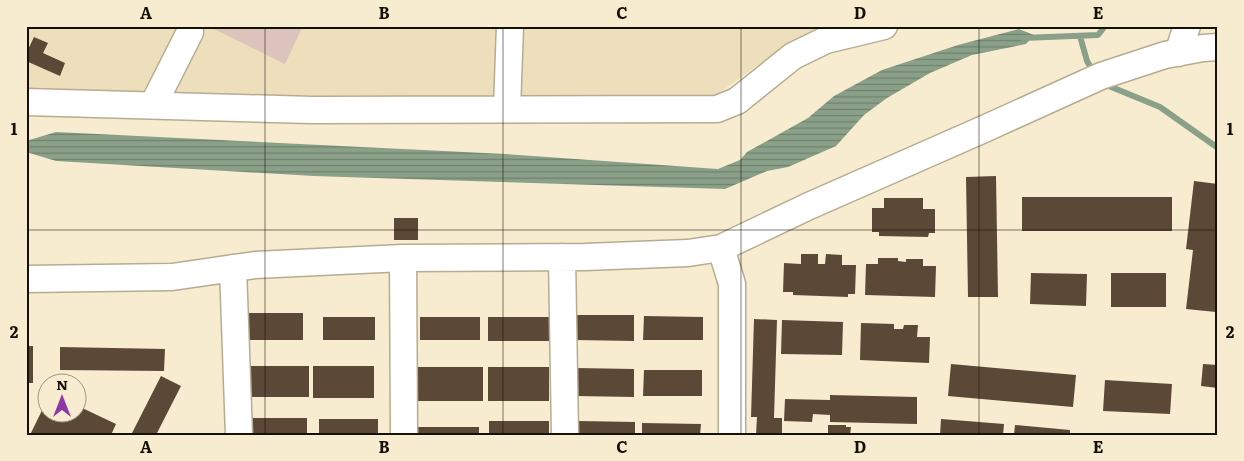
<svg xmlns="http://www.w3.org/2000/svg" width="1244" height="461" viewBox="0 0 1244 461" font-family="Literata,serif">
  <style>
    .built { fill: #eddfbb }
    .park { fill: #dcc4bd }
    .water { fill: url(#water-rules) }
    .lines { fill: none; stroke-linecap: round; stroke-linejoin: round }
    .stream { stroke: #8aa088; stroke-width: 6 }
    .building { fill: #5c4836 }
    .minor-casing { stroke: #b6ac91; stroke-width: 29 }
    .minor { stroke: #fff; stroke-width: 26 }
    .grid { fill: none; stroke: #141107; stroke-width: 1; stroke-opacity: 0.55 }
    .neatline { fill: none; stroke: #141107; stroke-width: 2 }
    .grid-label { font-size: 16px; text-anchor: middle; font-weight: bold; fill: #141107 }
  </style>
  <defs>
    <pattern id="water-rules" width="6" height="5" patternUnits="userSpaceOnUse" patternTransform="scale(1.25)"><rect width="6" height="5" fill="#8aa088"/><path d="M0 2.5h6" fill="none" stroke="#70816d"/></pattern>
  </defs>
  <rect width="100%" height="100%" fill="#f7eccf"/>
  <path class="built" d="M 26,26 L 833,26 L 793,43 L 752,69 L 711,99 L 181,96 L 26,91 Z"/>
  <path class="park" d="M 208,26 L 303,26 L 285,64 Z"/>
  <path class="water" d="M 1019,29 L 1034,35 L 1026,44 L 972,55 L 930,73 L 887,98 L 864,115 L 836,146 L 788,167 L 767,171 L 725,189 L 314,176 L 56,161 L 26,152 L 26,141 L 56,132 L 505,154 L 718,169 L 740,160 L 747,152 L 808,118 L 834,96 L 882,70 L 958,45 Z"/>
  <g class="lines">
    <path class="stream" d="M 1080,36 L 1087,61 L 1094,73
      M 1023,38 L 1098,35 L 1105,26
      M 1104,84 L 1160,107 L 1218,148"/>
  </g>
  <path class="building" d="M 34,37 L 48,43 L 43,53 L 65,63 L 60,76 L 26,61 L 26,54 Z
    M 996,176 L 998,297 L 968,297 L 966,177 Z
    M 1194,181 L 1218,184 L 1218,295 L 1216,312 L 1186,309 L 1193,250 L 1186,249 Z
    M 1022,197 L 1172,197 L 1172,231 L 1022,231 Z
    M 884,198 L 923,198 L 923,209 L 935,209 L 935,233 L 929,233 L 928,237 L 879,236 L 879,232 L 872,232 L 872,208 L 884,208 Z
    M 394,218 L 418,218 L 418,240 L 394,240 Z
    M 801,254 L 818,254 L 818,264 L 825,264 L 826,254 L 842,255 L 842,265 L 856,265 L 855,294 L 848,294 L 848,297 L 793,295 L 793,292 L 783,292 L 784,263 L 801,264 Z
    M 878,258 L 898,258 L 898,261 L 906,262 L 906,259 L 923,259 L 923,266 L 936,266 L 935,297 L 865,295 L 866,264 L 878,264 Z
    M 1031,273 L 1087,274 L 1086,306 L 1030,304 Z
    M 1111,273 L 1166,273 L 1166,307 L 1111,307 Z
    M 246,313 L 303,313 L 303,340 L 246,340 Z
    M 575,315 L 634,315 L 634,341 L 575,340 Z
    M 644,316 L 703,317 L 703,340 L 643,340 Z
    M 323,317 L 375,317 L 375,340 L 323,340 Z
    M 420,317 L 480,317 L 480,340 L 420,340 Z
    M 488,317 L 552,317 L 552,341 L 488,341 Z
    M 754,319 L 777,320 L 774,418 L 782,418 L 782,435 L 756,435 L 757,417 L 751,417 Z
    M 782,320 L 843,322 L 842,355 L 781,354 Z
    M 861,323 L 894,324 L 894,329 L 903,329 L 904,325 L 918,325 L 917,337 L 930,337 L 929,363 L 860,360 Z
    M 26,346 L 33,346 L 33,383 L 26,383 Z
    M 60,347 L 165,349 L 164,371 L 60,370 Z
    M 951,364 L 1076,375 L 1073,407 L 948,396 Z
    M 1203,364 L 1218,365 L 1218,388 L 1201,386 Z
    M 247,366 L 309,366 L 309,397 L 247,397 Z
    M 313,366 L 374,366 L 374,398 L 313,398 Z
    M 417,367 L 483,367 L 483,401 L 417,401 Z
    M 488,367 L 549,367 L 549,401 L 488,401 Z
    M 575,368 L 634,369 L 634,397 L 575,396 Z
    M 644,370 L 702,370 L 702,396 L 643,396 Z
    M 161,376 L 181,386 L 156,435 L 131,435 Z
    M 1105,380 L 1172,384 L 1170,414 L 1103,411 Z
    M 830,395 L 917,397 L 917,424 L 830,422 L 830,415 L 813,414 L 812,422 L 784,421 L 785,399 L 830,400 Z
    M 48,398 L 48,414 L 78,414 L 78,406 L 116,424 L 111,435 L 30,435 Z
    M 247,418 L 307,418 L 307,435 L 247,435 Z
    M 319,419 L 378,419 L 378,435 L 319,435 Z
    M 941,419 L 1004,424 L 1003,435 L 940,435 Z
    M 489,421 L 549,421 L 549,435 L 489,435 Z
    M 578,421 L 635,422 L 635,435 L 578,435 Z
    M 642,423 L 701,424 L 700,435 L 642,435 Z
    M 828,425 L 846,425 L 846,427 L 851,427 L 850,435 L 828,435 Z
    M 1015,425 L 1070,430 L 1070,435 L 1014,435 Z
    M 416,427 L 479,427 L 479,435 L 416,435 Z"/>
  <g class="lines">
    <defs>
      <path id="minor" d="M 1178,53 L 1187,26
        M 26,102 L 312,110 L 717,109 L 737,101 L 793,56 L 826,40 L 884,26
        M 153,105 L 190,32
        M 507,109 L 510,26
        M 721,248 L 732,284 L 732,435
        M 562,257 L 565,435
        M 403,258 L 404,435
        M 233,268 L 239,435
        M 26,279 L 172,277 L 255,265 L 403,258 L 585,257 L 688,253 L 721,248 L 809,206 L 984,129 L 1101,76 L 1165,55 L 1203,48 L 1218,47"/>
    </defs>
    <use href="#minor" class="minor-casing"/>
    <use href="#minor" class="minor"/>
  </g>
  <path class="grid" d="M 265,26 L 265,435M 503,26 L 503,435M 741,26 L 741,435M 979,26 L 979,435M 26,230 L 1218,230"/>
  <rect width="1244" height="461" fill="none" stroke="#f7eccf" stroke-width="55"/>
  <g transform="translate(62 398)"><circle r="24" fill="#f7eccf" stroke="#9c947f"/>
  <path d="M0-4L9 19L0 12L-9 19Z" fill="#8c39a7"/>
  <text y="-8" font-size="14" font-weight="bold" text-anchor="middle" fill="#141107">N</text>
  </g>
  <rect x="28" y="28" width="1188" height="406" class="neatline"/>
  <g class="grid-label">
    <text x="146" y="19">A</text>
    <text x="384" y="19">B</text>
    <text x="622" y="19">C</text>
    <text x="860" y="19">D</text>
    <text x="1098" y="19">E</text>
    <text x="14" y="135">1</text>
    <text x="1230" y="135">1</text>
    <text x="14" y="338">2</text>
    <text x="1230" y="338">2</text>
    <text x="146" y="453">A</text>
    <text x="384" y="453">B</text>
    <text x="622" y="453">C</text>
    <text x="860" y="453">D</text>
    <text x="1098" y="453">E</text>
  </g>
</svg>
